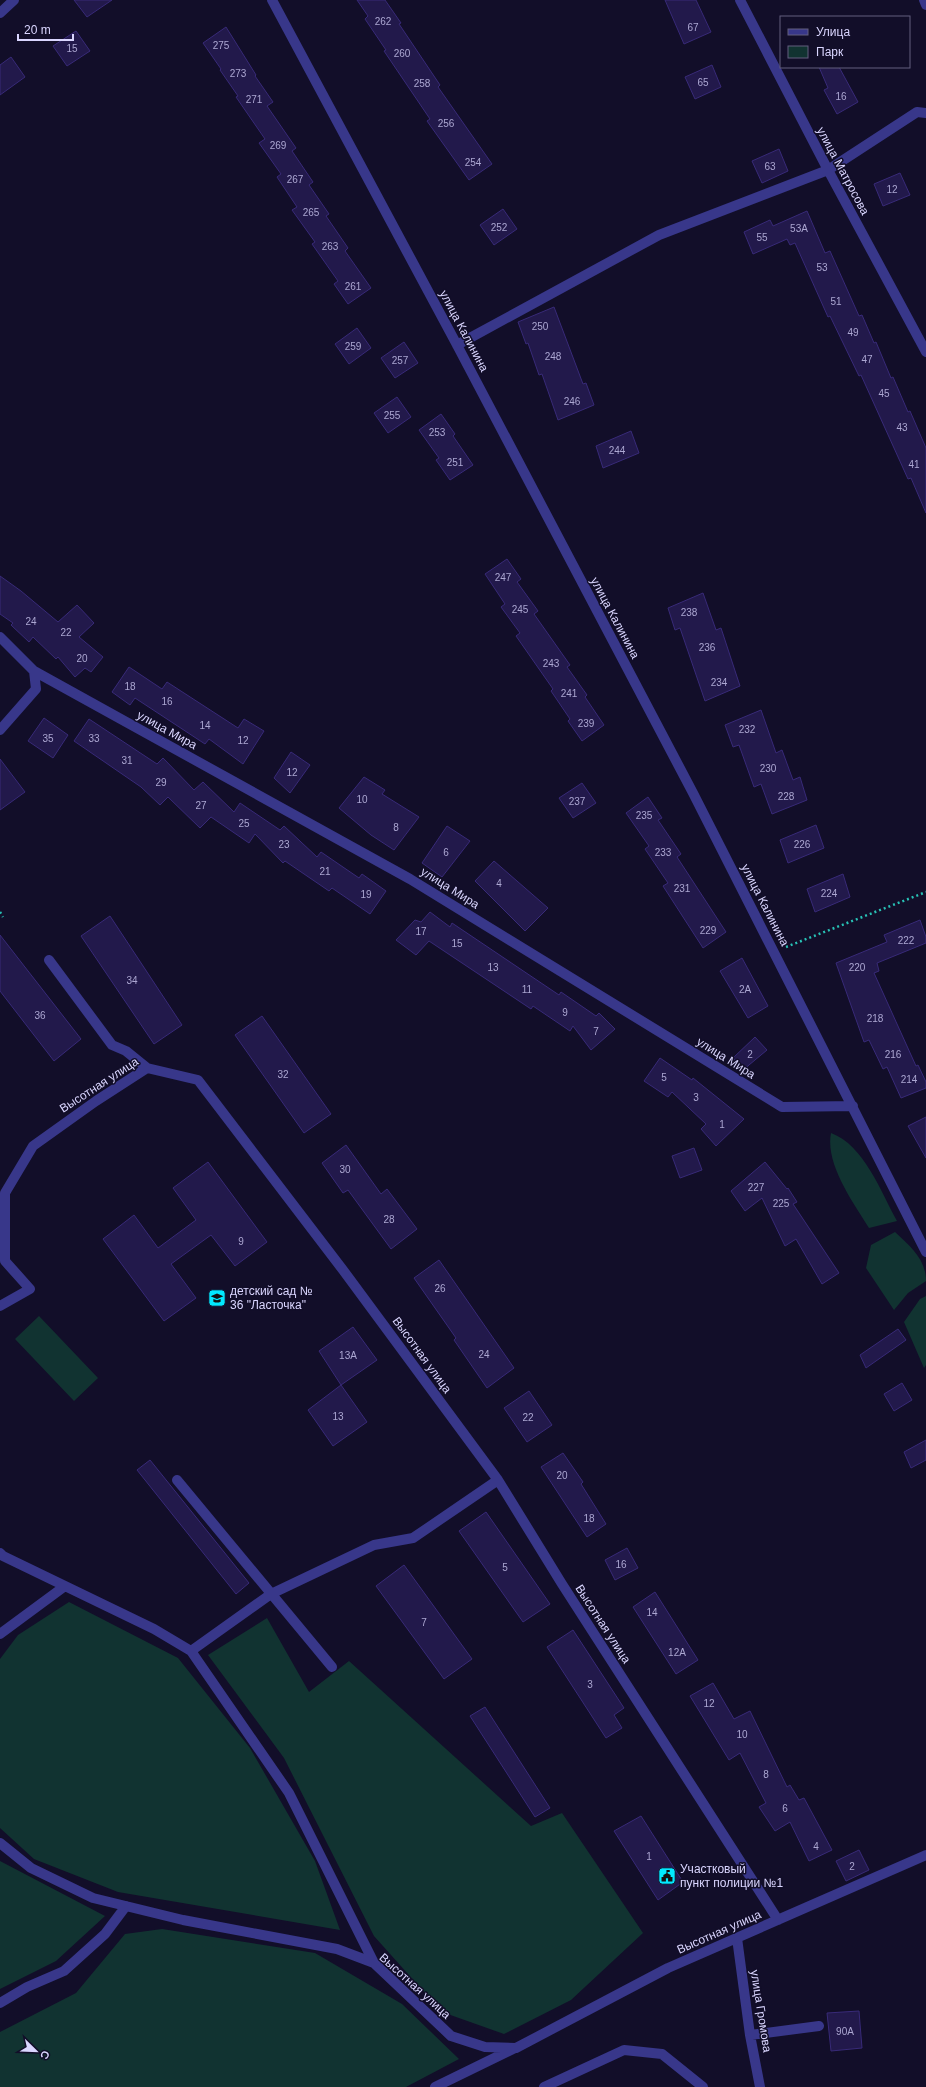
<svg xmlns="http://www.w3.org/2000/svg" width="926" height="2087" viewBox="0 0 926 2087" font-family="Helvetica,sans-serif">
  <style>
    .green { fill: #113331 }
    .building { fill: #22194b; stroke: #382a78 }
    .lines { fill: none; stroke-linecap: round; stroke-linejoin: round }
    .path { stroke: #28c1b5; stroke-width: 2.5; stroke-dasharray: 2 3; stroke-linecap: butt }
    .minor { stroke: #38378a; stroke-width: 10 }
    .labels { text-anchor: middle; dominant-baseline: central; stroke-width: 3; stroke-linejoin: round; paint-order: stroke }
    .number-label { font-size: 10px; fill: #aca7d2 }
    .street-label { font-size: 12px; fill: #dad6ff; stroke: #120e29 }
    .poi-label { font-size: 12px; fill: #dad6ff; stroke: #120e29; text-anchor: start }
  </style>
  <rect width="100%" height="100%" fill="#120e29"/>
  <path class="green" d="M 831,1133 C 864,1145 881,1192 897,1221 L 869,1228 C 853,1202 825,1164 831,1133 Z
    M 895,1232 C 910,1246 926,1259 926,1281 L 908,1293 L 894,1310 L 866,1268 L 871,1245 Z
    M 926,1296 L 926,1365 L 924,1368 L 904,1322 L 920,1299 Z
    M 39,1316 L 98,1378 L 74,1401 L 15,1339 Z
    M 69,1602 L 178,1658 L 250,1748 L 315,1861 L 340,1930 L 118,1892 L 34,1859 L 0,1828 L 0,1659 L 18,1635 Z
    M 267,1618 L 309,1692 L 349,1661 L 531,1826 L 562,1813 L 643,1933 L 571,2000 L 504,2034 L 442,2012 L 374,1936 L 284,1758 L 208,1655 Z
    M 0,1861 L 105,1916 L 56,1961 L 0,1989 Z
    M 162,1929 L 315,1953 L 402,2004 L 459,2059 L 406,2087 L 0,2087 L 0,2032 L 76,1993 L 125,1934 Z"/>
  <path class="building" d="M 74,0 L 112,0 L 87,17 Z
    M 357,0 L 385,0 L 401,23 L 399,24 L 440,85 L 438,87 L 492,164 L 469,180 L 427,121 L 430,119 L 384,51 L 386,50 L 365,19 L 368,16 Z
    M 665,0 L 696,0 L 711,32 L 684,44 Z
    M 226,27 L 256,75 L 255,76 L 273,102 L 267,106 L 296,148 L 292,151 L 313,182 L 309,185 L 329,214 L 326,216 L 348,248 L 345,251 L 371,288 L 348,304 L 334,284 L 338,281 L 312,244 L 315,242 L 292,210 L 297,207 L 277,177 L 281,174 L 259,143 L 265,139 L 236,97 L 238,96 L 220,70 L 221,69 L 203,43 Z
    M 76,31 L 90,51 L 67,66 L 53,46 Z
    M 11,57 L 25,77 L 0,95 L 0,65 Z
    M 712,65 L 721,87 L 695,99 L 685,77 Z
    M 819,67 L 839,67 L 858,102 L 837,114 L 824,90 L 828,88 Z
    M 779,149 L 788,171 L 762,183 L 752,161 Z
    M 900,173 L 910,195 L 883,206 L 874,184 Z
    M 503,209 L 517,229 L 494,245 L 480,225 Z
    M 807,211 L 825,253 L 830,251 L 859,316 L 862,315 L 874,343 L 876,342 L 891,378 L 893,377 L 908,412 L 910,411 L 926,448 L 926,513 L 911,478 L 908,479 L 861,375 L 859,376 L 830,316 L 828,317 L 795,243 L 790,245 L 787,239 L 753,254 L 744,232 L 770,220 L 773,226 Z
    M 554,307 L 583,384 L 586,383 L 594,405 L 558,420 L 542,374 L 539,375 L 528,343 L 526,344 L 518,322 Z
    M 357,328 L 371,348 L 349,364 L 335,344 Z
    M 404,342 L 418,363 L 395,378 L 381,358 Z
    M 397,397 L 411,417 L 388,433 L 374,413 Z
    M 441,414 L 455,434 L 453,436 L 473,465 L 450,480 L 436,460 L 439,458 L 419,430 Z
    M 631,431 L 639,453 L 603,468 L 596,446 Z
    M 507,559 L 521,579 L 517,582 L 538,611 L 534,614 L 570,665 L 567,667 L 587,695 L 585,697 L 604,725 L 582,741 L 568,721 L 570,719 L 551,691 L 553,689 L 516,636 L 520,633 L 501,607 L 505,604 L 485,574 Z
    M 0,576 L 21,591 L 58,622 L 77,605 L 94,623 L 79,637 L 103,657 L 91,672 L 85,668 L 75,677 L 58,657 L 56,659 L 33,637 L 29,642 L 11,625 L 13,623 L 0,614 Z
    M 703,593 L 716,630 L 721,628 L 740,686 L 705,701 L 680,628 L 675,630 L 668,608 Z
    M 129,667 L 162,689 L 167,682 L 238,728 L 244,719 L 264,731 L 243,764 L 209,739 L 205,744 L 135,698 L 130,705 L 112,692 Z
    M 761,710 L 776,753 L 782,750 L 793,780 L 800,777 L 807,800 L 772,814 L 761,784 L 754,787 L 739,745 L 733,747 L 725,725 Z
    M 44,718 L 68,735 L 53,758 L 28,741 Z
    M 89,719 L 157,764 L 163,758 L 194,790 L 203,782 L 234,812 L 240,803 L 280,830 L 284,826 L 317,857 L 321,852 L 359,878 L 362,874 L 386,891 L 370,914 L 332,888 L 329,891 L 285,861 L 283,863 L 255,834 L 249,843 L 211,817 L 200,828 L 168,797 L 160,805 L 141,787 L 74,741 Z
    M 291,752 L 310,765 L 290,793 L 274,778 Z
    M 0,759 L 25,792 L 0,810 Z
    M 364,777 L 385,790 L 382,794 L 419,817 L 394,850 L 371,835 L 339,808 Z
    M 582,783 L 596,803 L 573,818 L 559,798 Z
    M 648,797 L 662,818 L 658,820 L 681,854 L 677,857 L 726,932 L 703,948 L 663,886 L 668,883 L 645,849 L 649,846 L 626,813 Z
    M 816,825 L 824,848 L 788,863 L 780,840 Z
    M 447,826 L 470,841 L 442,877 L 422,863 Z
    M 494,861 L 548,908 L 525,931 L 475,881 Z
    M 843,874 L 850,897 L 815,912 L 807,889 Z
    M 430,912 L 450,927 L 452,923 L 559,995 L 561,992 L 596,1016 L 599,1013 L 615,1029 L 591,1050 L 573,1026 L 570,1031 L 533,1006 L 531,1009 L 429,941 L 416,955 L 396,940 L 415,920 L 421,922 Z
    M 110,916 L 182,1025 L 154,1044 L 81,936 Z
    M 920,920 L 926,937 L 926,943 L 877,963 L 879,971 L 874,973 L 916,1066 L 918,1065 L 926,1082 L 926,1088 L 901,1098 L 887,1067 L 883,1069 L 869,1040 L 864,1042 L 836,963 L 887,942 L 884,935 Z
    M 0,935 L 81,1039 L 54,1061 L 0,991 Z
    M 742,958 L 768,1006 L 748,1018 L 720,971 Z
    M 262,1016 L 331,1114 L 304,1133 L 235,1035 Z
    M 755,1037 L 767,1050 L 743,1070 L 733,1058 Z
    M 660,1058 L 692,1080 L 693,1078 L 744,1119 L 716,1146 L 701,1129 L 706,1124 L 672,1092 L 668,1097 L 644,1081 Z
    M 926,1117 L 926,1158 L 908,1126 Z
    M 346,1145 L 381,1194 L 387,1189 L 417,1229 L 391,1249 L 348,1190 L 343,1193 L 322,1163 Z
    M 694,1148 L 702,1170 L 680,1178 L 672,1156 Z
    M 208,1162 L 267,1242 L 235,1266 L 211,1235 L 171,1264 L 196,1298 L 164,1321 L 103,1239 L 134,1215 L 158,1248 L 196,1220 L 173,1188 Z
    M 765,1162 L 787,1189 L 788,1188 L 797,1202 L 793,1204 L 839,1273 L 822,1284 L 796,1239 L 785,1246 L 762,1198 L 745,1211 L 731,1191 Z
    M 439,1260 L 514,1368 L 487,1388 L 454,1340 L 456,1338 L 414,1278 Z
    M 353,1327 L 377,1360 L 341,1385 L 319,1351 Z
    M 898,1329 L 906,1340 L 866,1368 L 860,1355 Z
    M 902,1383 L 912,1400 L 894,1411 L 884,1394 Z
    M 341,1385 L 367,1422 L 333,1446 L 308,1410 Z
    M 529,1391 L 552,1425 L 527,1442 L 504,1408 Z
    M 926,1440 L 926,1460 L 911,1468 L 904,1452 Z
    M 563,1453 L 583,1482 L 581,1484 L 606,1524 L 587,1537 L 541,1467 Z
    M 150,1460 L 249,1583 L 236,1594 L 137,1470 Z
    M 486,1512 L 550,1604 L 523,1622 L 459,1531 Z
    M 627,1548 L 638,1568 L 615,1580 L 605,1560 Z
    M 404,1565 L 472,1659 L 444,1679 L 376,1586 Z
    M 655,1592 L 698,1660 L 676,1674 L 633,1607 Z
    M 573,1630 L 624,1708 L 614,1715 L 622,1728 L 606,1738 L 547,1647 Z
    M 713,1683 L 734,1719 L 750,1711 L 787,1787 L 790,1785 L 799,1800 L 804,1798 L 832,1850 L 809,1861 L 790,1822 L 775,1831 L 759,1807 L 766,1803 L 740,1753 L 729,1760 L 690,1696 Z
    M 485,1707 L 550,1808 L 535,1817 L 470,1716 Z
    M 641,1816 L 683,1882 L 658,1900 L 614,1831 Z
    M 859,1850 L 869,1870 L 846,1881 L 836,1861 Z
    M 859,2011 L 862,2048 L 831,2051 L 827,2013 Z"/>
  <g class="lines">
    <path class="path" d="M 0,912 L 3,917
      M 786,947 L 926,892"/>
    <path class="minor" d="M 272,0 L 457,345 L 693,793 L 926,1252
      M 740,0 L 828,170 L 926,352
      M 924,0 L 926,5
      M 0,13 L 14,0
      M 457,345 L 659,235 L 828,170 L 917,112 L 926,113
      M 0,637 L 34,671 L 410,879 L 782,1107 L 853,1106
      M 0,730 L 36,689 L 34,671
      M 49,960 L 112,1045 L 126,1051 L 147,1068
      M 0,1306 L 30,1289 L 5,1261 L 5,1193 L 33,1146 L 96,1101 L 147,1068 L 198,1080 L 343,1270 L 498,1480 L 562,1584 L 778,1920
      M 177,1480 L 332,1667
      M 0,1553 L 3,1556 L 154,1629 L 191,1651 L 289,1793 L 374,1963
      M 0,1634 L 65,1586
      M 191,1651 L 271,1594 L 374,1545 L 413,1538 L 498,1480
      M 0,1843 L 31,1868 L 93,1898 L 183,1920 L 337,1949 L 374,1963 L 451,2036 L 485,2047 L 516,2048 L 668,1968 L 926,1855
      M 737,1938 L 750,2035 L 760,2087
      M 0,2003 L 27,1987 L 64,1971 L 105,1934 L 126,1906
      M 750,2035 L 819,2026
      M 435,2087 L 515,2048
      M 544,2087 L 624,2050 L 662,2054 L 703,2087"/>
  </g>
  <defs>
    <symbol id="school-square" viewBox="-11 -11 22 22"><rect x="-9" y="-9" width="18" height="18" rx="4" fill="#02e9ff" stroke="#120e29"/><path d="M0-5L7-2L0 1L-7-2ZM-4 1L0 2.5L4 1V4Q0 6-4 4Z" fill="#111"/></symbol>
    <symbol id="civic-square" viewBox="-11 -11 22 22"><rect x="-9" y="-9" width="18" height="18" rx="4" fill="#02e9ff" stroke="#120e29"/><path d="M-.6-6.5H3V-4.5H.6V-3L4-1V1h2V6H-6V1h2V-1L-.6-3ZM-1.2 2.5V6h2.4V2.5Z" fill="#111"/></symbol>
  </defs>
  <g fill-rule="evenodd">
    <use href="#school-square" x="207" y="1288" width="20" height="20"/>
    <use href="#civic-square" x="657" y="1866" width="20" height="20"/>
  </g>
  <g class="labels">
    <g class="number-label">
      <text x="383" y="21">262</text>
      <text x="693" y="27">67</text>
      <text x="221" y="45">275</text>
      <text x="72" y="48">15</text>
      <text x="402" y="53">260</text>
      <text x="238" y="73">273</text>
      <text x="703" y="82">65</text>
      <text x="422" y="83">258</text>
      <text x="841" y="96">16</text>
      <text x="254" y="99">271</text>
      <text x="446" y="123">256</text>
      <text x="278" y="145">269</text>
      <text x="473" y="162">254</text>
      <text x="770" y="166">63</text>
      <text x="295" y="179">267</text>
      <text x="892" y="189">12</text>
      <text x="311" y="212">265</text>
      <text x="499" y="227">252</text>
      <text x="799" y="228">53А</text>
      <text x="762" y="237">55</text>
      <text x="330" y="246">263</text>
      <text x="822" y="267">53</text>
      <text x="353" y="286">261</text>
      <text x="836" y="301">51</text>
      <text x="540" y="326">250</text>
      <text x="853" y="332">49</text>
      <text x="353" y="346">259</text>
      <text x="553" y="356">248</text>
      <text x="867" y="359">47</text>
      <text x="400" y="360">257</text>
      <text x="884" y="393">45</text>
      <text x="572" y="401">246</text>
      <text x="392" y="415">255</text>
      <text x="902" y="427">43</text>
      <text x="437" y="432">253</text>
      <text x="617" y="450">244</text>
      <text x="455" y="462">251</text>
      <text x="914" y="464">41</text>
      <text x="503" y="577">247</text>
      <text x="520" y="609">245</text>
      <text x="689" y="612">238</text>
      <text x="31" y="621">24</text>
      <text x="66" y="632">22</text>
      <text x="707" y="647">236</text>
      <text x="82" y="658">20</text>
      <text x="551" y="663">243</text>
      <text x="719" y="682">234</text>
      <text x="130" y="686">18</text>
      <text x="569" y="693">241</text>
      <text x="167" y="701">16</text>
      <text x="586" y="723">239</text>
      <text x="205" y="725">14</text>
      <text x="747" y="729">232</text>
      <text x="48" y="738">35</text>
      <text x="94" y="738">33</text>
      <text x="243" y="740">12</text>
      <text x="127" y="760">31</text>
      <text x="768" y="768">230</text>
      <text x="292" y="772">12</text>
      <text x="161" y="782">29</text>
      <text x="786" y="796">228</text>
      <text x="362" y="799">10</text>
      <text x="577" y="801">237</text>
      <text x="201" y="805">27</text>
      <text x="644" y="815">235</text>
      <text x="244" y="823">25</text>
      <text x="396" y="827">8</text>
      <text x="284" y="844">23</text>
      <text x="802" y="844">226</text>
      <text x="446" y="852">6</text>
      <text x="663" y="852">233</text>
      <text x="325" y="871">21</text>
      <text x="499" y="883">4</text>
      <text x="682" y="888">231</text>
      <text x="829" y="893">224</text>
      <text x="366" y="894">19</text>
      <text x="708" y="930">229</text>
      <text x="421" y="931">17</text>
      <text x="906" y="940">222</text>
      <text x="457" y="943">15</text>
      <text x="493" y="967">13</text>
      <text x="857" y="967">220</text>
      <text x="132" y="980">34</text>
      <text x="527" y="989">11</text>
      <text x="745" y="989">2А</text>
      <text x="565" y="1012">9</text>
      <text x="40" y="1015">36</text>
      <text x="875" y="1018">218</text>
      <text x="596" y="1031">7</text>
      <text x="750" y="1054">2</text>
      <text x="893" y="1054">216</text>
      <text x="283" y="1074">32</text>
      <text x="664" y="1077">5</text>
      <text x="909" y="1079">214</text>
      <text x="696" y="1097">3</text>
      <text x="722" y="1124">1</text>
      <text x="345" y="1169">30</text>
      <text x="756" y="1187">227</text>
      <text x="781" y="1203">225</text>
      <text x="389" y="1219">28</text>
      <text x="241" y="1241">9</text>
      <text x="440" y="1288">26</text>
      <text x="484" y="1354">24</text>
      <text x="348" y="1355">13А</text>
      <text x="338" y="1416">13</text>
      <text x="528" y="1417">22</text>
      <text x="562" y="1475">20</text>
      <text x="589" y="1518">18</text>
      <text x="621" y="1564">16</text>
      <text x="505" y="1567">5</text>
      <text x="652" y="1612">14</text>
      <text x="424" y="1622">7</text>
      <text x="677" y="1652">12А</text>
      <text x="590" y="1684">3</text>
      <text x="709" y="1703">12</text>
      <text x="742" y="1734">10</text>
      <text x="766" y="1774">8</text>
      <text x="785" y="1808">6</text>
      <text x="816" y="1846">4</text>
      <text x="649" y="1856">1</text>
      <text x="852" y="1866">2</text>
      <text x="845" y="2031">90А</text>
    </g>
    <g class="street-label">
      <text transform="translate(843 171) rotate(62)">улица Матросова</text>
      <text transform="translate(464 331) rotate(62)">улица Калинина</text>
      <text transform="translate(615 618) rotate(62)">улица Калинина</text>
      <text transform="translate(167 730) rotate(29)">улица Мира</text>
      <text transform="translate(450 888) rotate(32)">улица Мира</text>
      <text transform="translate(765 905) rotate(63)">улица Калинина</text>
      <text transform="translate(726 1058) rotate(32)">улица Мира</text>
      <text transform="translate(99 1085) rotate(-33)">Высотная улица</text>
      <text transform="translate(422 1355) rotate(54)">Высотная улица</text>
      <text transform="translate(603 1624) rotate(57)">Высотная улица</text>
      <text transform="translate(719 1932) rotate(-24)">Высотная улица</text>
      <text transform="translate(415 1986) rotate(42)">Высотная улица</text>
      <text transform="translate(761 2011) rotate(81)">улица Громова</text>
    </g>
    <g class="poi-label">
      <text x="230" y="1291">детский сад №<tspan x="230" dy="14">36 "Ласточка"</tspan></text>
      <text x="680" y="1869">Участковый<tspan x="680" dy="14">пункт полиции №1</tspan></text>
    </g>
  </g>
  <rect x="780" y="16" width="130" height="52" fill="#120e29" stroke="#625e7f"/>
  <rect x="788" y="29" width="20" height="6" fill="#38378a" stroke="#625e7f"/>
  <text x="816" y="36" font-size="12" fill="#dad6ff">Улица</text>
  <rect x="788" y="46" width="20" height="12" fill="#113331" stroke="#625e7f"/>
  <text x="816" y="56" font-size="12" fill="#dad6ff">Парк</text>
  <g transform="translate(36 2051) rotate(113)" stroke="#120e29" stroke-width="3" paint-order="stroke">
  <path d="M0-3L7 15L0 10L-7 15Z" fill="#dad6ff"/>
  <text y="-6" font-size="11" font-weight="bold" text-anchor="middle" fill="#dad6ff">С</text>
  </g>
  <path d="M18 34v6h55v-6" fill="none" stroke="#dad6ff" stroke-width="2"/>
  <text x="24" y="34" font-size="12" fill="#dad6ff" stroke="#120e29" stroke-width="3" paint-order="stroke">20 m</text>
</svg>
